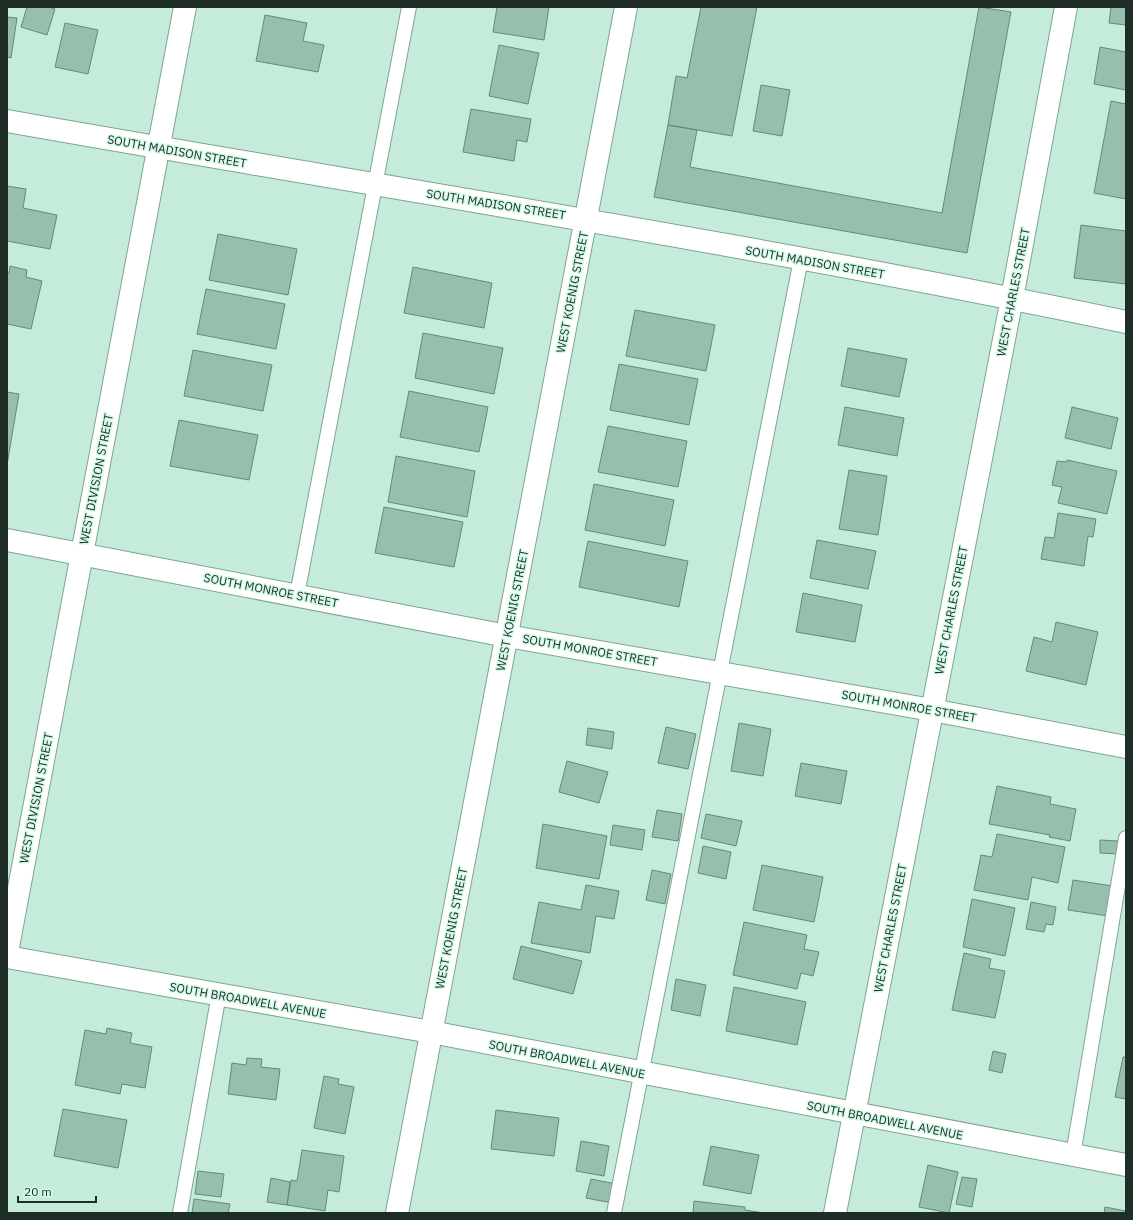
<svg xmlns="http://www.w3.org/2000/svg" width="1133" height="1220" viewBox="0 0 1133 1220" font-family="'IBM Plex Sans',sans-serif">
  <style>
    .building { fill: #97bfad; stroke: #658a79 }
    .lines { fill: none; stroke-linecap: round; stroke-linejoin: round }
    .service-casing { stroke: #7fa493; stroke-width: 16 }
    .minor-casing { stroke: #7fa493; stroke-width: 24 }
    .tertiary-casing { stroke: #7fa493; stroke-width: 24 }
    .secondary-casing { stroke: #7fa493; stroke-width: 24 }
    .service { stroke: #fff; stroke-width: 14 }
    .minor { stroke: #fff; stroke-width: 22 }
    .tertiary { stroke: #fff; stroke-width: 22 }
    .secondary { stroke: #fff; stroke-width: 22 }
    .labels { text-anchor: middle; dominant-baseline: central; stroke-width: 3; stroke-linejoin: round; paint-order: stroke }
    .street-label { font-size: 12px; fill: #1e2e27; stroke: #d2fae7 }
  </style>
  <rect width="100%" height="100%" fill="#c5ecda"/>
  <path class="building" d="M 27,7 L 49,7 L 55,9 L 47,35 L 21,27 Z
    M 497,7 L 549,7 L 544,40 L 493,32 Z
    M 701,7 L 757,7 L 732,136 L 668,125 L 676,76 L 687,78 Z
    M 979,7 L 1011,12 L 967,253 L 654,197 L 668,125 L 697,130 L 690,167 L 942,213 Z
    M 1111,7 L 1126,7 L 1126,25 L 1109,23 Z
    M 265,15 L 307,23 L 303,41 L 324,45 L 318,72 L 256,61 Z
    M 7,17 L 17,18 L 11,58 L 7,57 Z
    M 65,23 L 98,30 L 88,74 L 55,67 Z
    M 499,45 L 539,53 L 528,104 L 489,96 Z
    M 1100,47 L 1126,52 L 1126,90 L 1094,84 Z
    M 761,85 L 790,90 L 782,136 L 753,131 Z
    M 1111,101 L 1126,104 L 1126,199 L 1094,193 Z
    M 471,109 L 531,119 L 527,142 L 517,140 L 514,161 L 463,152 Z
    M 7,186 L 26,189 L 23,208 L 57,215 L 50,249 L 7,241 Z
    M 1081,225 L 1126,231 L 1126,284 L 1074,278 Z
    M 218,234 L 297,249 L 288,295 L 209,280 Z
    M 10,266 L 27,270 L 26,277 L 42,281 L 31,329 L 7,324 L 7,273 L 9,273 Z
    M 413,267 L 492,283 L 484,328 L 404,313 Z
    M 206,289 L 285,304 L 276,349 L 197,334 Z
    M 635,310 L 715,325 L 706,371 L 626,356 Z
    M 423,333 L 503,348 L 494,394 L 415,378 Z
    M 848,348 L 907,359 L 899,397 L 841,386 Z
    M 193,350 L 272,365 L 263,411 L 184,396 Z
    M 619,364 L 698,379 L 689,425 L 610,410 Z
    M 409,391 L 488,407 L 479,452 L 400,437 Z
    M 7,392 L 19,394 L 7,465 Z
    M 845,407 L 904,418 L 897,456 L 838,445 Z
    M 1072,407 L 1118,418 L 1111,449 L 1065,438 Z
    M 179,420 L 258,435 L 249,480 L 170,466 Z
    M 608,426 L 687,441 L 678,487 L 598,472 Z
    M 396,456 L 475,471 L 467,517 L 388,502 Z
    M 1067,460 L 1117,471 L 1107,514 L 1058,503 L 1062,487 L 1052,485 L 1057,461 L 1067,462 Z
    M 849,470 L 887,476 L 878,535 L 839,529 Z
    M 594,484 L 674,500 L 665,546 L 585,530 Z
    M 384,507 L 463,522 L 454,567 L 375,553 Z
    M 1058,513 L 1096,519 L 1093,537 L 1088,536 L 1084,566 L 1041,559 L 1045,537 L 1054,538 Z
    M 817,540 L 876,551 L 868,589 L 810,578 Z
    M 588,541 L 688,561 L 679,607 L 579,587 Z
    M 803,593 L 862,605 L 855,642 L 796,632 Z
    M 1056,622 L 1098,632 L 1086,685 L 1026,671 L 1034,637 L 1052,642 Z
    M 739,723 L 771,729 L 763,776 L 731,771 Z
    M 666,727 L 696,734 L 688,769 L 658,763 Z
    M 588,728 L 614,732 L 612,749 L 586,745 Z
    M 567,761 L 608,772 L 599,803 L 559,792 Z
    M 801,763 L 847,771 L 841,804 L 795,796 Z
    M 997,786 L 1051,797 L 1050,804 L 1076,809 L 1070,841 L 1049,837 L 1050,835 L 989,824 Z
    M 657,810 L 682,814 L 678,841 L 652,837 Z
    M 706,814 L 742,821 L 736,846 L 701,838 Z
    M 543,824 L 607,836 L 599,879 L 536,868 Z
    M 613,825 L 645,830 L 642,850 L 610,845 Z
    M 997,834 L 1065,847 L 1058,883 L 1032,877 L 1028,900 L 974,890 L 981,855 L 992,857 Z
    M 1100,840 L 1118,841 L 1118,854 L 1100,853 Z
    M 703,846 L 731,852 L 726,879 L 698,873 Z
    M 762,865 L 823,877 L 814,922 L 753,910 Z
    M 652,870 L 671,874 L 665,904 L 646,900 Z
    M 1073,880 L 1113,886 L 1108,916 L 1068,910 Z
    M 586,885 L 619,891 L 614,919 L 596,916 L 590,953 L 531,943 L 539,902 L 581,910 Z
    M 972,899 L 1015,908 L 1005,956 L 963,947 Z
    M 1031,902 L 1056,907 L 1053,925 L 1046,924 L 1044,932 L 1026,929 Z
    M 744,922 L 807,935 L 804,949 L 819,952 L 813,976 L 801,973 L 797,989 L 733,975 Z
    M 521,946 L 582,961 L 573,994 L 513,979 Z
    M 964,953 L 991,959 L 989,968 L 1005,971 L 995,1018 L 952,1010 Z
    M 676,979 L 706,985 L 700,1016 L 671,1010 Z
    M 734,987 L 806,1002 L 797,1045 L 726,1031 Z
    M 107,1028 L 132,1033 L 130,1043 L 152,1047 L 145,1088 L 122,1084 L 120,1094 L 75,1085 L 85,1030 L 106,1034 Z
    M 993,1051 L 1006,1054 L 1002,1073 L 989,1070 Z
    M 1123,1057 L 1126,1057 L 1126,1099 L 1115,1097 Z
    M 247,1058 L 262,1059 L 261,1067 L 280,1069 L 276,1100 L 228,1094 L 232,1063 L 246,1065 Z
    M 324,1076 L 339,1079 L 338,1084 L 354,1087 L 345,1134 L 314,1128 Z
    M 63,1109 L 127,1120 L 118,1168 L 54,1156 Z
    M 496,1110 L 559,1118 L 554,1156 L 491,1149 Z
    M 581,1141 L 609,1146 L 604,1176 L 576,1171 Z
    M 711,1146 L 759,1155 L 751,1194 L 703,1185 Z
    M 302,1150 L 344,1156 L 339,1192 L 328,1190 L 325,1211 L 287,1205 L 291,1180 L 297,1181 Z
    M 928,1165 L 958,1172 L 949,1213 L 919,1207 Z
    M 198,1171 L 224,1174 L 221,1197 L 195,1194 Z
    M 962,1177 L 977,1179 L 972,1207 L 956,1204 Z
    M 271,1178 L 290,1182 L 287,1205 L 267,1202 Z
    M 591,1179 L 616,1184 L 612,1203 L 586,1198 Z
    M 194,1199 L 230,1204 L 228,1213 L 192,1213 Z
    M 694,1201 L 745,1207 L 745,1210 L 764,1213 L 693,1213 Z
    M 1105,1207 L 1126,1211 L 1126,1213 L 1104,1213 Z"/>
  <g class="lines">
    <defs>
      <path id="service" d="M 297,595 L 409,7
        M 1073,1155 L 1126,838
        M 180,1213 L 219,994
        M 614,1213 L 801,259"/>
      <path id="minor" d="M 7,121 C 380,187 755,244 1126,322
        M 7,540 L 507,636 L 932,710 L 1126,747
        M 7,952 L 185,7
        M 835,1213 L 1012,298 L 1066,7"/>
      <path id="tertiary" d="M 397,1213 L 626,7"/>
      <path id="secondary" d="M 7,957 L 431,1032 L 1126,1165"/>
    </defs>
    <use href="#service" class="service-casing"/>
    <use href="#minor" class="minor-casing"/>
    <use href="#tertiary" class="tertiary-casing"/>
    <use href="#secondary" class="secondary-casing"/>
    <use href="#service" class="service"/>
    <use href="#minor" class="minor"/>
    <use href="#tertiary" class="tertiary"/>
    <use href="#secondary" class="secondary"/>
  </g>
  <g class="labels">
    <g class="street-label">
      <text transform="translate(177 151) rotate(10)">SOUTH MADISON STREET</text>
      <text transform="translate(496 204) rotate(9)">SOUTH MADISON STREET</text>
      <text transform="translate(815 262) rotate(10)">SOUTH MADISON STREET</text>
      <text transform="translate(572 292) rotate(-79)">WEST KOENIG STREET</text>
      <text transform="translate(1013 292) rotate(-79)">WEST CHARLES STREET</text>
      <text transform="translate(96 479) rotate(-79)">WEST DIVISION STREET</text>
      <text transform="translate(271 590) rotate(11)">SOUTH MONROE STREET</text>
      <text transform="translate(512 610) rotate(-79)">WEST KOENIG STREET</text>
      <text transform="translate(951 610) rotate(-79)">WEST CHARLES STREET</text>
      <text transform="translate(590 650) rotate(10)">SOUTH MONROE STREET</text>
      <text transform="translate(909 706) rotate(10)">SOUTH MONROE STREET</text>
      <text transform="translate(36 798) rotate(-79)">WEST DIVISION STREET</text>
      <text transform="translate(451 928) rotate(-79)">WEST KOENIG STREET</text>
      <text transform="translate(890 928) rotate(-79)">WEST CHARLES STREET</text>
      <text transform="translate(248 1000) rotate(10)">SOUTH BROADWELL AVENUE</text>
      <text transform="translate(567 1059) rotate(11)">SOUTH BROADWELL AVENUE</text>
      <text transform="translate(885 1120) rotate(11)">SOUTH BROADWELL AVENUE</text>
    </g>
  </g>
  <rect width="1133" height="1220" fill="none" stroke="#1e2e27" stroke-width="16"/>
  <path d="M18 1196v6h78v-6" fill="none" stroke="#1e2e27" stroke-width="2"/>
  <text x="24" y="1196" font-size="12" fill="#1e2e27" stroke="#d2fae7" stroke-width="3" paint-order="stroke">20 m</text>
</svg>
